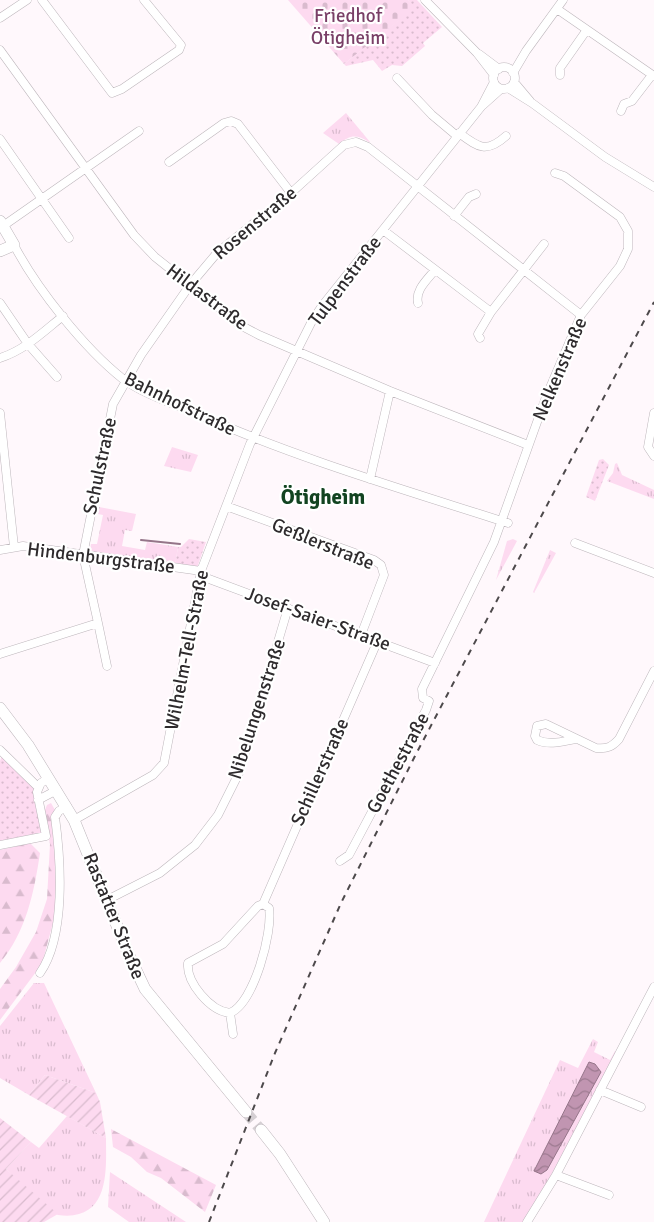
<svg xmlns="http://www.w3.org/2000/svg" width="654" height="1222" viewBox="0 0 654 1222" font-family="Signika,sans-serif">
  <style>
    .grass { fill: url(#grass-tufts) }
    .forest { fill: url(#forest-firs) }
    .cemetery { fill: url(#cemetery-stones) }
    .park { fill: url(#park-dots) }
    .garden { fill: url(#garden-furrows) }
    .water { fill: url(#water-waves); stroke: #957589 }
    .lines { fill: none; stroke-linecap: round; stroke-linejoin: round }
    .stream { stroke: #957589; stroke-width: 2 }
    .secondary-tunnel { stroke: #d5cfd3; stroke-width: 11; stroke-dasharray: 11 5.5; stroke-linecap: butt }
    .street-casing { stroke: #bdb6bb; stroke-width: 9 }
    .secondary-casing { stroke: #bdb6bb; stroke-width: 12 }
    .street { stroke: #fff; stroke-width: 8 }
    .secondary { stroke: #fff; stroke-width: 11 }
    .rail { stroke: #4d494b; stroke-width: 2; stroke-dasharray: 6 6; stroke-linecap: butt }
    .labels { text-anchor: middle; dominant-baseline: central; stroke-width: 4.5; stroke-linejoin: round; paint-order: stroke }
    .park-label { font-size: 19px; fill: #793f67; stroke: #fff }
    .street-label { font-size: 19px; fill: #2e2b2d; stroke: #fff }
    .quarter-label { font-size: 21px; font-weight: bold; fill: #124421; stroke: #fff }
  </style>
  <defs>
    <pattern id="grass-tufts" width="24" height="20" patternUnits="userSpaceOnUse" patternTransform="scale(1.25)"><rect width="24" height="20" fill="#fddaf0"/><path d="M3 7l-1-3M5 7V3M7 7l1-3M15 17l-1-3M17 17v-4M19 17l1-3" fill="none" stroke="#d9bbce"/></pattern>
    <pattern id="forest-firs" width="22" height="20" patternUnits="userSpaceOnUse" patternTransform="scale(1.25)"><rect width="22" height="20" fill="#fddaf0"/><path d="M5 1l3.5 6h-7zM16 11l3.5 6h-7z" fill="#d9bbce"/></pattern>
    <pattern id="cemetery-stones" width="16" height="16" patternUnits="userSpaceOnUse" patternTransform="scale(1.25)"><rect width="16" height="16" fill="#fddaf0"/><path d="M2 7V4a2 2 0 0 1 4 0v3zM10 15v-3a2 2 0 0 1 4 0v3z" fill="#d9bbce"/></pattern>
    <pattern id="park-dots" width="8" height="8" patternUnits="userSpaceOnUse" patternTransform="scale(1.25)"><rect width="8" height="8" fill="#fddaf0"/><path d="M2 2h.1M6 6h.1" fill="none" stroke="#d9bbce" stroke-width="1.8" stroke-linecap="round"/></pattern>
    <pattern id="garden-furrows" width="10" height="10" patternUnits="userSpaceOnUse" patternTransform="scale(1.25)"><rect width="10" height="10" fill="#fddaf0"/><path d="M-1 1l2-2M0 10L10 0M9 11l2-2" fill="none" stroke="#d9bbce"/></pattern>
    <pattern id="water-waves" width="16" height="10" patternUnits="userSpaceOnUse" patternTransform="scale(1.25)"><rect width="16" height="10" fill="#c195b1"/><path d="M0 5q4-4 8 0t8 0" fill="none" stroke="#9d7a90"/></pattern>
  </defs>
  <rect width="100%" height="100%" fill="#fff8fc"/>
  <path class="grass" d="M 346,113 L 370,142 L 369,142 C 356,134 350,135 339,144 L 323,133 Z
    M 172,447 L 198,455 L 191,472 L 164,466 Z
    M 617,463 L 622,475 L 654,490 L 654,499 L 607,481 L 613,473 L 615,464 Z
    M 99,507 L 136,514 L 132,531 L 125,530 L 122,546 L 145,550 L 147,542 L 178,547 L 175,565 L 90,551 L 91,544 L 97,544 L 103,515 L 98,514 Z
    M 513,539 L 517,541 L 496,580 L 507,541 Z
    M 550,550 L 556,553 L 534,593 L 533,592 Z
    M 34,983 L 44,983 L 96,1093 L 45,1075 L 29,1095 L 0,1078 L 0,1026 Z
    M 593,1039 L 598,1042 L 594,1052 L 610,1060 L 615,1051 L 616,1054 L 541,1194 L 523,1222 L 484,1222 L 560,1060 L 578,1068 Z
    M 67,1116 L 106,1138 C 106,1169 111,1222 58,1215 C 48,1210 17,1179 6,1169 L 31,1142 L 39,1148 Z
    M 110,1172 L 186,1222 L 129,1222 L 108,1207 Z"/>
  <path class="forest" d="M 51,803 L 55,810 L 58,882 L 55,915 L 42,964 L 0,1020 L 0,989 L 16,967 L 36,932 L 47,899 L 50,844 L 44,812 L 47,805 Z
    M 30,843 L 40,853 C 34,893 26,932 0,963 L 0,850 Z
    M 111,1129 L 216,1185 L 205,1212 L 161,1178 L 147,1172 L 131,1157 L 113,1147 Z"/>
  <path class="cemetery" d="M 288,0 L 408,0 L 415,8 L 344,64 Z"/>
  <path class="park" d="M 408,0 L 417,0 L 442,27 L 423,43 L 425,46 L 402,66 L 392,65 L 382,71 L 373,60 L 346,66 L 344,64 L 414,8 Z
    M 603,459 L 609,465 L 595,501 L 586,497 L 599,460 Z
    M 189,539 L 206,542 L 197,568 L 175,565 L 178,547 L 181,547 Z
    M 2,755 L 34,787 L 43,835 L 0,841 L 0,761 Z"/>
  <path class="garden" d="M 45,1075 L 96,1093 L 100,1102 L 106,1138 L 29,1095 Z
    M 0,1118 L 31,1142 L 6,1169 L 58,1214 L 44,1222 L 0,1222 Z"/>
  <path class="water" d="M 589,1062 L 595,1064 L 601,1072 L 547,1170 L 541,1174 L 534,1171 Z"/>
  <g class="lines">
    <path class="stream" d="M 141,540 L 180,544"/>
    <path class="secondary-tunnel" d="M 246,1112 L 261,1130"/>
    <defs>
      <path id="street" d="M 42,0 L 112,93 L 122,89 L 179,50 L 181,45 L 144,0
        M 425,0 L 477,53 L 494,75
        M 557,9 L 654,76
        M 0,18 L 27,0
        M 0,50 L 134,235 L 155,257 L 240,325 L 259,335 L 390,391 L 528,445
        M 479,54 L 499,69
        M493 78a11 11 0 1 1 22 0a11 11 0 1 1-22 0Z
        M 513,73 L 526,51 L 563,0
        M 560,75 L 560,68 L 586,31
        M 397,78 L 432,115 L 457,136
        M 514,82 L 530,101
        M 508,88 L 532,103 L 605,157 L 654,187
        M 482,106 L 501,89
        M 621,111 L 624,104 L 632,101 L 652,75
        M 459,133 C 478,147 486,154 506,136
        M 0,139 L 69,238
        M 169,162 L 224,123 L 231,121 L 238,124 L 291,193
        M 454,216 L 469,197 L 476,194
        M 3,226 L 139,131
        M 383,230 L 491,312 L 478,334 L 480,338
        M 14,245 C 37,289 84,348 123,379 C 143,394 172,403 195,413 C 296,458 402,489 508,523
        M 0,303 L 28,344 L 57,377
        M 418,303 C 415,290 427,280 435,270
        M 491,312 L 544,244
        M 0,358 C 25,350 43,332 63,316
        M 0,413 L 14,547
        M 654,413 L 648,447 L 654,456
        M 370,479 L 390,391
        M 226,506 L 374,560 L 381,565 L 384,575 L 361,635
        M 575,543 L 654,573
        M 0,550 L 23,546 L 201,571
        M 201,576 L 435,663
        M 98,623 L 107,666
        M 0,654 L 98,623 L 83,555 L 113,404 L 141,355 L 190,285 L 217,253 L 291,193 L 344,145 L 356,142 L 368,147 L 581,315
        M 576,739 C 564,741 550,746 537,740 L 535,736 L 537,726 L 546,724 L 596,748 C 607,749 612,747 619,739 L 654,671
        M 0,750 L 38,787
        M 38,800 L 57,790
        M 74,820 L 153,775 L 164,763 L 201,571 L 250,444 L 312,321 L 322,306 L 481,107 L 494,82
        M 0,845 L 46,836 L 37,792 L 41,783 L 49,778
        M 340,861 L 349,855 L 426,710 L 429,701 L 423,698 L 422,689 L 494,542 L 546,397 L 581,315 L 620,266 L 628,249 L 628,231 L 620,217 L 564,176 L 555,173
        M 107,900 L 160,873 L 195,845 L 218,815 L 239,773 L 288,608
        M 263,904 L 269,908 C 273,932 254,1003 230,1013 C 210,1011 186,982 188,963 L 223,944 L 258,906 L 263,904 L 378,640
        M 40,973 C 66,936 61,861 55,817 L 59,811 L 67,806
        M 230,1013 L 233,1034
        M 600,1090 L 641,1107
        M 556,1175 L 609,1195
        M 527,1222 L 556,1175 L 654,987"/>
      <path id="secondary" d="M 0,221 L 14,245 L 0,251
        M 0,708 L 28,745 L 74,820 L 128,953 L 145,989 L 246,1112
        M 261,1130 L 280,1154 L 324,1222"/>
    </defs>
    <use href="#street" class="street-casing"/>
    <use href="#secondary" class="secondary-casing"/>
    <use href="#street" class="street"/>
    <use href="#secondary" class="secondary"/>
    <path class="rail" d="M 209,1222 L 275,1053 L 341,903 L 415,756 L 654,302"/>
  </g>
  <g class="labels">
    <g class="park-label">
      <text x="348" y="16">Friedhof<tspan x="348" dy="22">Ötigheim</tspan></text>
    </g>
    <g class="street-label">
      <text transform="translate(255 223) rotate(-40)">Rosenstraße</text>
      <text transform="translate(345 281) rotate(-53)">Tulpenstraße</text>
      <text transform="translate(207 297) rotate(37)">Hildastraße</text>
      <text transform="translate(560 369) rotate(-67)">Nelkenstraße</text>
      <text transform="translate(180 404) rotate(26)">Bahnhofstraße</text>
      <text transform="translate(100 466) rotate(-78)">Schulstraße</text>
      <text transform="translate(323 544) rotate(22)">Geßlerstraße</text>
      <text transform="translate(101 558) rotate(7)">Hindenburgstraße</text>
      <text transform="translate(318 619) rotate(20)">Josef-Saier-Straße</text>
      <text transform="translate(187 650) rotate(-79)">Wilhelm-Tell-Straße</text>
      <text transform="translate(257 709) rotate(-72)">Nibelungenstraße</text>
      <text transform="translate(398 763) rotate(-62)">Goethestraße</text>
      <text transform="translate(320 772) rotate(-66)">Schillerstraße</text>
      <text transform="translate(114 916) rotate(68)">Rastatter Straße</text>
    </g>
    <g class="quarter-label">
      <text x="323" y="497">Ötigheim</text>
    </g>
  </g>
</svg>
